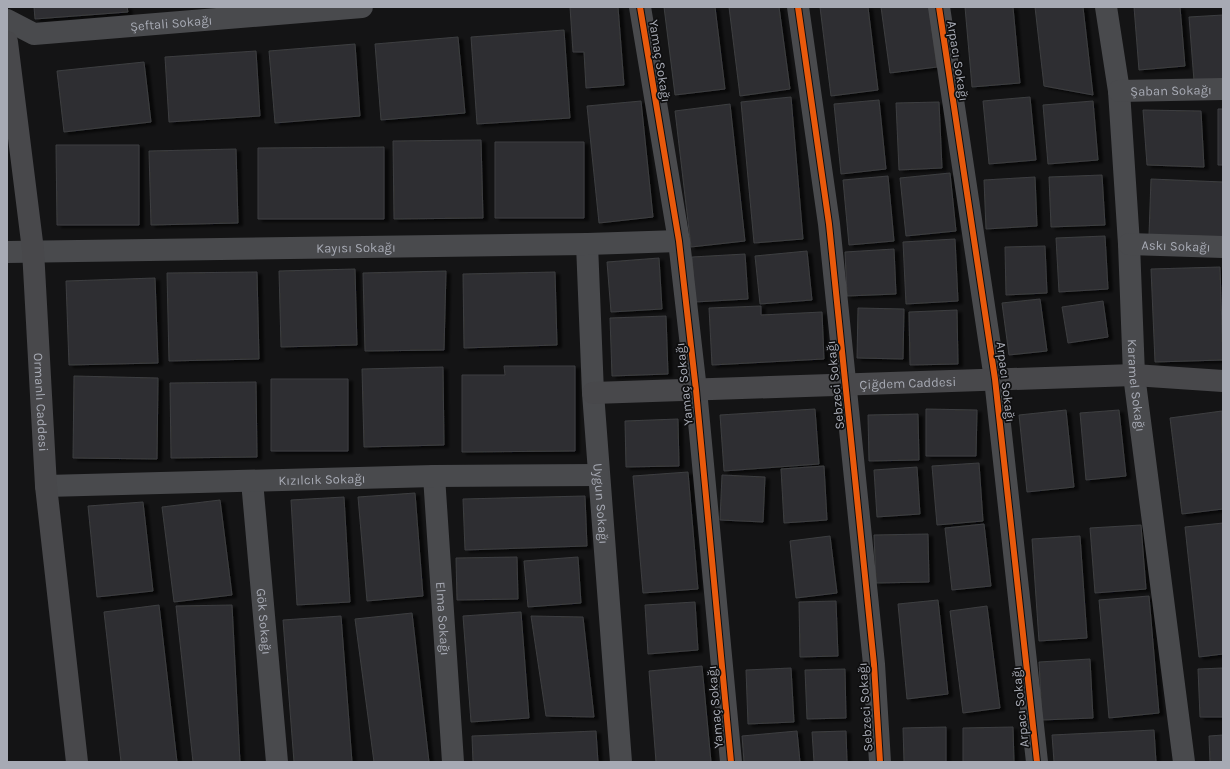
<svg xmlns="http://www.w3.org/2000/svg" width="1230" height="769" viewBox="0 0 1230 769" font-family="Karla,sans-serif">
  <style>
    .building { fill: #2f2f30; stroke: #3d3e41; filter: url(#shadow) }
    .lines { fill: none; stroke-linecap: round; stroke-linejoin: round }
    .street { stroke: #494a4d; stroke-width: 22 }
    .secondary { stroke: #48484b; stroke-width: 22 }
    .cycleway-casing { stroke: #0f0f10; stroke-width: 8 }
    .cycleway { stroke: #e8590c; stroke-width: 6 }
    .labels { text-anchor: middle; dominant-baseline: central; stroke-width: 3.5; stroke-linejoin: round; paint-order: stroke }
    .street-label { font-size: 13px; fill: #a7aab4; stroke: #0f0f10 }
  </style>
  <defs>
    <filter id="shadow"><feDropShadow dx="4.5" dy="2.5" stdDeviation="1" flood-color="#0009"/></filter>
  </defs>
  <rect width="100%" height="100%" fill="#141415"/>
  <path class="building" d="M 34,7 L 127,7 L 128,12 L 35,19 Z
    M 570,7 L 618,7 L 624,85 L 586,88 L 584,52 L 573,52 Z
    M 664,7 L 715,7 L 725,89 L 675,95 Z
    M 729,7 L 779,7 L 790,89 L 740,96 Z
    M 820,7 L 868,7 L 878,90 L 831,96 Z
    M 881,7 L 929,7 L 937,67 L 890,73 Z
    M 965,7 L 1013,7 L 1020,83 L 972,87 Z
    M 1035,7 L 1083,7 L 1093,95 L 1044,86 Z
    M 1134,7 L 1180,7 L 1185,66 L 1139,70 Z
    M 1223,15 L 1223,79 L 1194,81 L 1189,17 Z
    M 564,30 L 570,118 L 477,124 L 471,37 Z
    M 458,37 L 465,113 L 381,120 L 375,44 Z
    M 355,44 L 360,116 L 275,123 L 269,51 Z
    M 256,51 L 260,116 L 169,122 L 165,57 Z
    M 144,62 L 151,122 L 64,132 L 57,71 Z
    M 791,97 L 803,239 L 754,243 L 741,102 Z
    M 1030,97 L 1036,160 L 989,164 L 983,101 Z
    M 879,100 L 886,169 L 841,174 L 834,104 Z
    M 641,101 L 653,217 L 599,223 L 587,106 Z
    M 1093,101 L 1098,160 L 1048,164 L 1043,105 Z
    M 939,102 L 942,168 L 899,170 L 896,103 Z
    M 730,104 L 745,241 L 691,247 L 675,111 Z
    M 1218,109 L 1223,109 L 1223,165 L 1218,165 Z
    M 1143,110 L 1201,111 L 1204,167 L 1147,165 Z
    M 481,140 L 483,218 L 394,219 L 393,141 Z
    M 495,142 L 584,142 L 584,218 L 495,218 Z
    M 56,145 L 139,145 L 139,225 L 57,225 Z
    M 384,147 L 384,219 L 258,219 L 258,148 Z
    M 236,149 L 238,223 L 151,225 L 149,151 Z
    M 950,173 L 956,231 L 906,236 L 900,178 Z
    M 1102,175 L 1105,225 L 1051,227 L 1049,177 Z
    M 888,176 L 894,241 L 849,245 L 843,180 Z
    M 1035,177 L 1037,226 L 986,229 L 984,180 Z
    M 1151,179 L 1223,182 L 1223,237 L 1149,235 Z
    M 1105,236 L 1108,289 L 1059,292 L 1056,238 Z
    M 955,239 L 958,301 L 906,304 L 903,242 Z
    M 1045,246 L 1047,293 L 1006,295 L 1005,247 Z
    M 894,249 L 896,294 L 847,296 L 845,252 Z
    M 807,251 L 812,300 L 760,304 L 755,256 Z
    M 745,254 L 748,299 L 695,302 L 692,257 Z
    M 659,258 L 662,309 L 611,312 L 607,262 Z
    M 1220,267 L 1223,360 L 1155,362 L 1151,269 Z
    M 355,269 L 357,345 L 281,347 L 279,271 Z
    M 446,271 L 444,350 L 365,351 L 363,273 Z
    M 257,272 L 259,359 L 169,361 L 167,273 Z
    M 555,272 L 557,345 L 464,348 L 463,274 Z
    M 155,278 L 158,363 L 69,365 L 66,281 Z
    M 1040,299 L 1047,351 L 1009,355 L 1002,303 Z
    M 1103,301 L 1108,337 L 1068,343 L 1062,307 Z
    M 761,306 L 761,315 L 822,312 L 824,359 L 712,365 L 709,308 Z
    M 858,308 L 904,309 L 903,359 L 857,358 Z
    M 957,310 L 958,364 L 910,365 L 909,312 Z
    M 666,316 L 668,374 L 612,376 L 610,318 Z
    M 504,366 L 575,366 L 575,451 L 462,452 L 462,375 L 505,375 Z
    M 443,367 L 444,445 L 364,447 L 362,369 Z
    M 74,376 L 158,378 L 157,459 L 73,458 Z
    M 271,379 L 348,379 L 348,451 L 271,451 Z
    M 256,382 L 257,457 L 171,458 L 170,383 Z
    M 815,409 L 819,464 L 724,471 L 720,415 Z
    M 926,409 L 977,410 L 976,456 L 926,456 Z
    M 1066,410 L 1074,487 L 1027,492 L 1019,415 Z
    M 1119,410 L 1126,476 L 1086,480 L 1080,413 Z
    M 1222,411 L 1223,509 L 1182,514 L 1170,418 Z
    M 918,414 L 919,460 L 869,461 L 868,415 Z
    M 678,419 L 679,466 L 626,467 L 625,421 Z
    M 979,463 L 983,521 L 937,525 L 932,466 Z
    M 824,466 L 827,520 L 784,523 L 781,469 Z
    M 917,467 L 920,514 L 877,517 L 874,470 Z
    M 688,472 L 698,589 L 643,593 L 633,476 Z
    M 722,475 L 765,477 L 763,522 L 720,520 Z
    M 415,493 L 423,596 L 367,601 L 358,497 Z
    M 585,496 L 587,546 L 465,550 L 463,499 Z
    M 344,497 L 350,602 L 297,605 L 291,500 Z
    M 220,500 L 232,595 L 174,602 L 162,507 Z
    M 143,502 L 153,591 L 97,597 L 88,506 Z
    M 1223,523 L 1223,654 L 1199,657 L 1185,527 Z
    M 984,524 L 991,586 L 952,590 L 945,528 Z
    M 1141,525 L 1146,589 L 1095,593 L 1090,528 Z
    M 928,534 L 929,582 L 876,583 L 874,535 Z
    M 830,536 L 837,593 L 796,598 L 790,541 Z
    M 1080,536 L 1087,638 L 1039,641 L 1032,539 Z
    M 517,557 L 518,599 L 457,600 L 456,558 Z
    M 578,557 L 581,603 L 528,607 L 524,561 Z
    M 1149,596 L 1159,713 L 1109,718 L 1099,600 Z
    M 938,600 L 948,694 L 907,699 L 898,604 Z
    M 836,601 L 838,656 L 800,657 L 799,602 Z
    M 695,602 L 698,650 L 648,654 L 645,605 Z
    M 159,605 L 177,762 L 121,762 L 104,612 Z
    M 232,605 L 240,762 L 193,762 L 176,606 Z
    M 987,606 L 1000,708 L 963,713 L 950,611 Z
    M 521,612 L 529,718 L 471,722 L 463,616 Z
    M 412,613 L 429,762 L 374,762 L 355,619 Z
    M 341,616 L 352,762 L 294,762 L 283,620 Z
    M 531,616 L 583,617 L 594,717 L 546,716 Z
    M 1090,659 L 1093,718 L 1042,720 L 1039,662 Z
    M 702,666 L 711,762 L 656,762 L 649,671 Z
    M 791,668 L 794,722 L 748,724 L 746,670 Z
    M 1223,668 L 1223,717 L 1200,717 L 1198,669 Z
    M 845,669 L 846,718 L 807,719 L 805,670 Z
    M 946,727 L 946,762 L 904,762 L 903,728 Z
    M 1013,727 L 1014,762 L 963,762 L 963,728 Z
    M 1154,730 L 1156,762 L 1054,762 L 1052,735 Z
    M 596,731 L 598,762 L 473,762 L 472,736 Z
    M 797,731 L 800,762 L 744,762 L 742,736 Z
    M 846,731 L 847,762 L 814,762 L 812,732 Z
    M 1223,735 L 1223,762 L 1210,762 L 1209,736 Z"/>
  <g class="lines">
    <g class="street">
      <path d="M 640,7 L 679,241 L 696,390 L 731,762"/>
      <path d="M 798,7 L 829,224 L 874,664 L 880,762"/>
      <path d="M 939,7 L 995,379 L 1037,762"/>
      <path id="s1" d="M 1106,7 L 1119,91 L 1129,244 L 1134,375 L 1184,762"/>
      <path id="s2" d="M 7,20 L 34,34 L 362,7"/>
      <path id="s3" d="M 1119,91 L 1223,89"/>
      <path id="s4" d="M 587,244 L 593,393 L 621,762"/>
      <path id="s5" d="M 1129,244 L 1223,247"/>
      <path id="s6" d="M 7,252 L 587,244 L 679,241"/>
      <path id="s7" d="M 434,476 L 453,762"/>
      <path id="s8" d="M 252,481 L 277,762"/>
      <path id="s9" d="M 46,486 L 434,476 L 598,475"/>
    </g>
    <g class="secondary">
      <path id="s10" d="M 7,42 L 33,250 L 46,486 L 77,762"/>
      <path id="s11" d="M 593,393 L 1134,375 L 1223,381"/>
    </g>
    <defs>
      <path id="cycleway" d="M 640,7 L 679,241 L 696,390 L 731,762
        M 798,7 L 829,224 L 874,664 L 880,762
        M 939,7 L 995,379 L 1037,762"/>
    </defs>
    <use href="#cycleway" class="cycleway-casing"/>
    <use href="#cycleway" class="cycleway"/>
  </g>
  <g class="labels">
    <g class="street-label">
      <text stroke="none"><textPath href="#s2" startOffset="168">Şeftali Sokağı</textPath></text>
      <text transform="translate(660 61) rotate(81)">Yamaç Sokağı</text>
      <text transform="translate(958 61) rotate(81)">Arpacı Sokağı</text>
      <text stroke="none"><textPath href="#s3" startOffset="52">Şaban Sokağı</textPath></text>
      <text stroke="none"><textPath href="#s5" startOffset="47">Askı Sokağı</textPath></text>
      <text stroke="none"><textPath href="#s6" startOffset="349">Kayısı Sokağı</textPath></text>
      <text stroke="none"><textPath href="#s11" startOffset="315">Çiğdem Caddesi</textPath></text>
      <text transform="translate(1006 382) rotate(83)">Arpacı Sokağı</text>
      <text transform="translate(684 384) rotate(-96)">Yamaç Sokağı</text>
      <text transform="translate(835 385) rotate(-96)">Sebzeci Sokağı</text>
      <text stroke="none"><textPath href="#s1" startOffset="380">Karamel Sokağı</textPath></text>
      <text stroke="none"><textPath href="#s10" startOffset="362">Ormanlı Caddesi</textPath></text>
      <text stroke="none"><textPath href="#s9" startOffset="276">Kızılcık Sokağı</textPath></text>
      <text stroke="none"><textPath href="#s4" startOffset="260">Uygun Sokağı</textPath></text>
      <text stroke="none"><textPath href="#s7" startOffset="143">Elma Sokağı</textPath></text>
      <text stroke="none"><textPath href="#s8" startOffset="141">Gök Sokağı</textPath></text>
      <text transform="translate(715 707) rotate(-95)">Yamaç Sokağı</text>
      <text transform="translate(865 707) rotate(-94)">Sebzeci Sokağı</text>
      <text transform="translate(1020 707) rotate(-96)">Arpacı Sokağı</text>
    </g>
  </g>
  <rect width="1230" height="769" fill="none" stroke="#a7aab4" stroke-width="16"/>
</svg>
